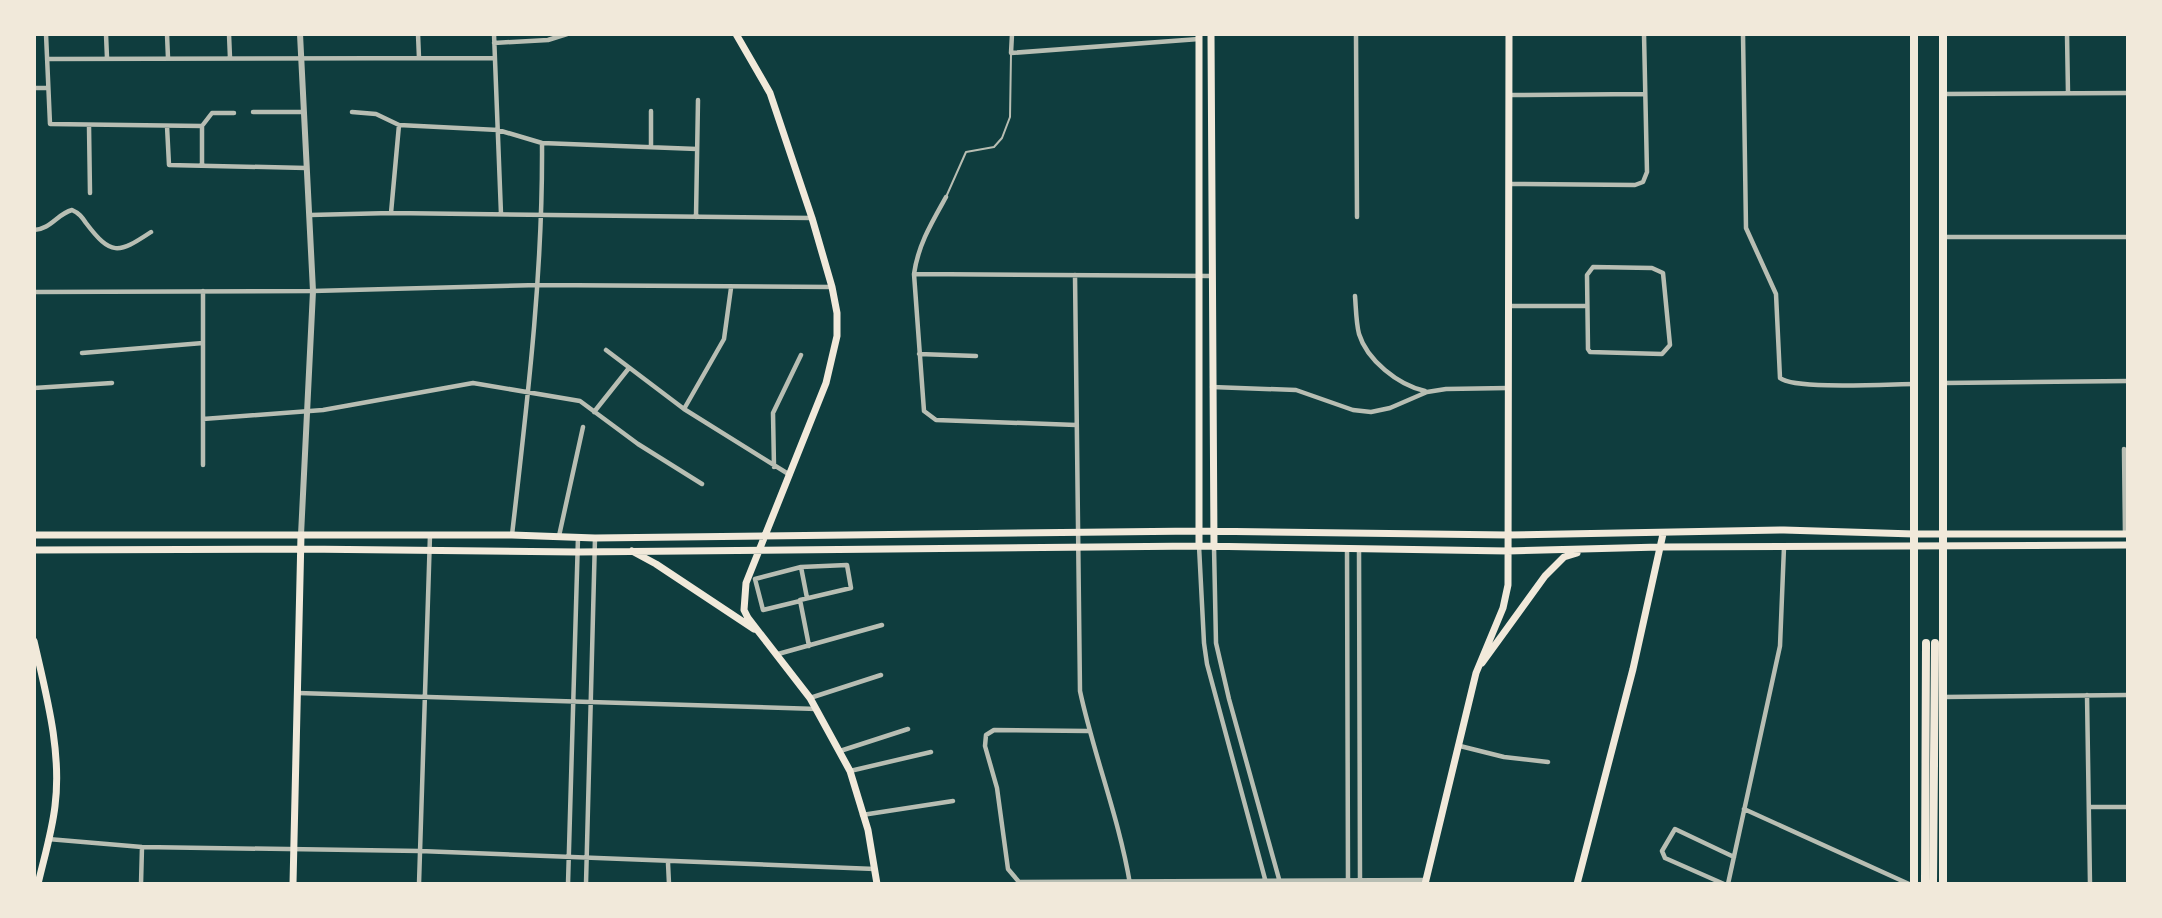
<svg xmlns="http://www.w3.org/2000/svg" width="2162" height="918" viewBox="0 0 2162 918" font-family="Lato,sans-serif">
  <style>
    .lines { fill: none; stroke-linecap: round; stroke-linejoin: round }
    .service { stroke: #b8beb3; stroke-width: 2 }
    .minor { stroke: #b8beb3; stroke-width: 4.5 }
    .tertiary { stroke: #b8beb3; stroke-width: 6 }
    .secondary { stroke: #f1e9da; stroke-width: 7 }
    .primary { stroke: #f1e9da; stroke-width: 8 }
    .motorway { stroke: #f1e9da; stroke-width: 8 }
  </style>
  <rect width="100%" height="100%" fill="#0f3d3e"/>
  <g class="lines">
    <path class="service" d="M 946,197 L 966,152 L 994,147 L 1002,138 L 1010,117 L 1011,54"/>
    <path class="minor" d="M 46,34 L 50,124 L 202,126
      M 106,34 L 107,58
      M 167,34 L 168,58
      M 229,34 L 230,58
      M 418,34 L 419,58
      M 494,34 L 501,214
      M 1012,34 L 1011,53 L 1199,39
      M 1356,34 L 1357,217
      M 1743,34 L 1746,228 L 1776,294 L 1780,378 C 1794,390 1892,384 1915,384
      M 2067,34 L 2068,93
      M 494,43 L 548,40 L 567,34
      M 47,59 L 495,58
      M 34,88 L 47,88
      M 1943,94 L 2128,93
      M 1510,95 L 1644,94
      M 651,111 L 651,147
      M 253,112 L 304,112
      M 352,112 L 376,114 L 399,125 L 498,130 L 542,143 L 697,149
      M 89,126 L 90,193
      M 167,126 L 169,165 L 306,168
      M 202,126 L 212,113 L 234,113
      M 202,126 L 202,165
      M 1511,184 L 1635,185 L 1643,182 L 1647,172 L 1644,34
      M 946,197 C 932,222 918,245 914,274 L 924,411 L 936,420 L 1076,425
      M 391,213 L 399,125
      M 310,215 L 391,213 L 812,218
      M 696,217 L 698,100
      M 34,230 C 51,229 57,214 72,210 C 79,213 82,217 86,223 C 111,256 118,254 151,232
      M 1944,237 L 2128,237
      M 1593,267 L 1652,268 L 1663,273 L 1670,345 L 1662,354 L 1590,352 L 1588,349 L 1587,275 Z
      M 914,274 L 1211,276
      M 1075,275 L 1080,691 C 1094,756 1119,818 1130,884
      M 34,292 L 313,291 L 539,285 L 832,287
      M 1355,296 C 1356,308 1356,322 1359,334 C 1367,360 1398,385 1425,391
      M 1511,306 L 1586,306
      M 606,350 L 684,409 L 790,475
      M 82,353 L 203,343
      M 919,354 L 976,356
      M 1944,383 L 2128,381
      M 1212,387 L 1296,390 L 1353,410 L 1371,412 L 1390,408 L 1427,392 L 1446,389 L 1508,388
      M 34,388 L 112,383
      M 684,409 L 724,339 L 731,288
      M 594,412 L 629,368
      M 203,419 L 323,410 L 473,383 L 580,401 L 638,444 L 702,484
      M 2124,449 L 2125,534
      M 203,465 L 203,291
      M 774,467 L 773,413 L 801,355
      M 512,535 C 527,404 543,275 542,143
      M 559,536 L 583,427
      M 1199,546 L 1204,643 L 1207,664 L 1265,879
      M 1214,547 L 1216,643 L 1229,699 L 1279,879
      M 1347,548 L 1348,880
      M 1359,549 L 1360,879
      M 801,567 L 847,565 L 851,588 L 800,600 L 809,646
      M 800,601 L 763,610 L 755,579 L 801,567 L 807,598
      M 778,654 L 882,625
      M 298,693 L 817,709
      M 2087,695 L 2090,884
      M 1944,697 L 2128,695
      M 810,698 L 881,675
      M 1088,731 L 994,730 L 986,735 L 985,746 L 997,788 L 1008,869 L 1019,882 L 1426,880
      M 1460,746 L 1504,757 L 1548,762
      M 840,751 L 908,729
      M 850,771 L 931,752
      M 2090,807 L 2128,807
      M 1744,809 L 1909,884
      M 862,815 L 953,801
      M 48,839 L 142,847 L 420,851 L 875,869
      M 668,863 L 669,884
      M 141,884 L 142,847
      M 419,884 L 430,535
      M 568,884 L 578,537
      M 586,884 L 595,538
      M 1724,884 L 1665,858 L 1662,851 L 1675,829 L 1734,857
      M 1728,884 L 1780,646 L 1784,547"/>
    <path class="tertiary" d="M 300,34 L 313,291 L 301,535"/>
    <path class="secondary" d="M 736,34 L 770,93 L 812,218 L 832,287 L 837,313 L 837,336 L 826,383 L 746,583 L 744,610 L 748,618 L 810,698 L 850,771 L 868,830 L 877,884
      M 1199,34 L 1199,546
      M 1211,34 L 1214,547
      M 34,535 L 512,535 L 595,538 L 1198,531 L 1508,535 L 1784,530 L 1914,534 L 2128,534
      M 34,550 L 301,549 L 577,552 L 1199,546 L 1508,551 L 1660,547 L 2128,545
      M 632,551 L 656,564 L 754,629
      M 34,641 C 46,694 62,751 55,806 C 52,832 44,858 38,884
      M 1482,663 L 1545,576 L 1564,557 L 1577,553
      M 293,884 L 301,535
      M 1425,884 L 1476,673 L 1503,608 L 1508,585 L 1509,34
      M 1577,884 L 1633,669 L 1663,534"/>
    <path class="primary" d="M 1914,884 L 1914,34
      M 1943,884 L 1943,34"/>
    <path class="motorway" d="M 1925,884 L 1926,643
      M 1933,884 L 1935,643"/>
  </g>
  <rect width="2162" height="918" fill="none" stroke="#f1e9da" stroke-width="72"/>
</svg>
